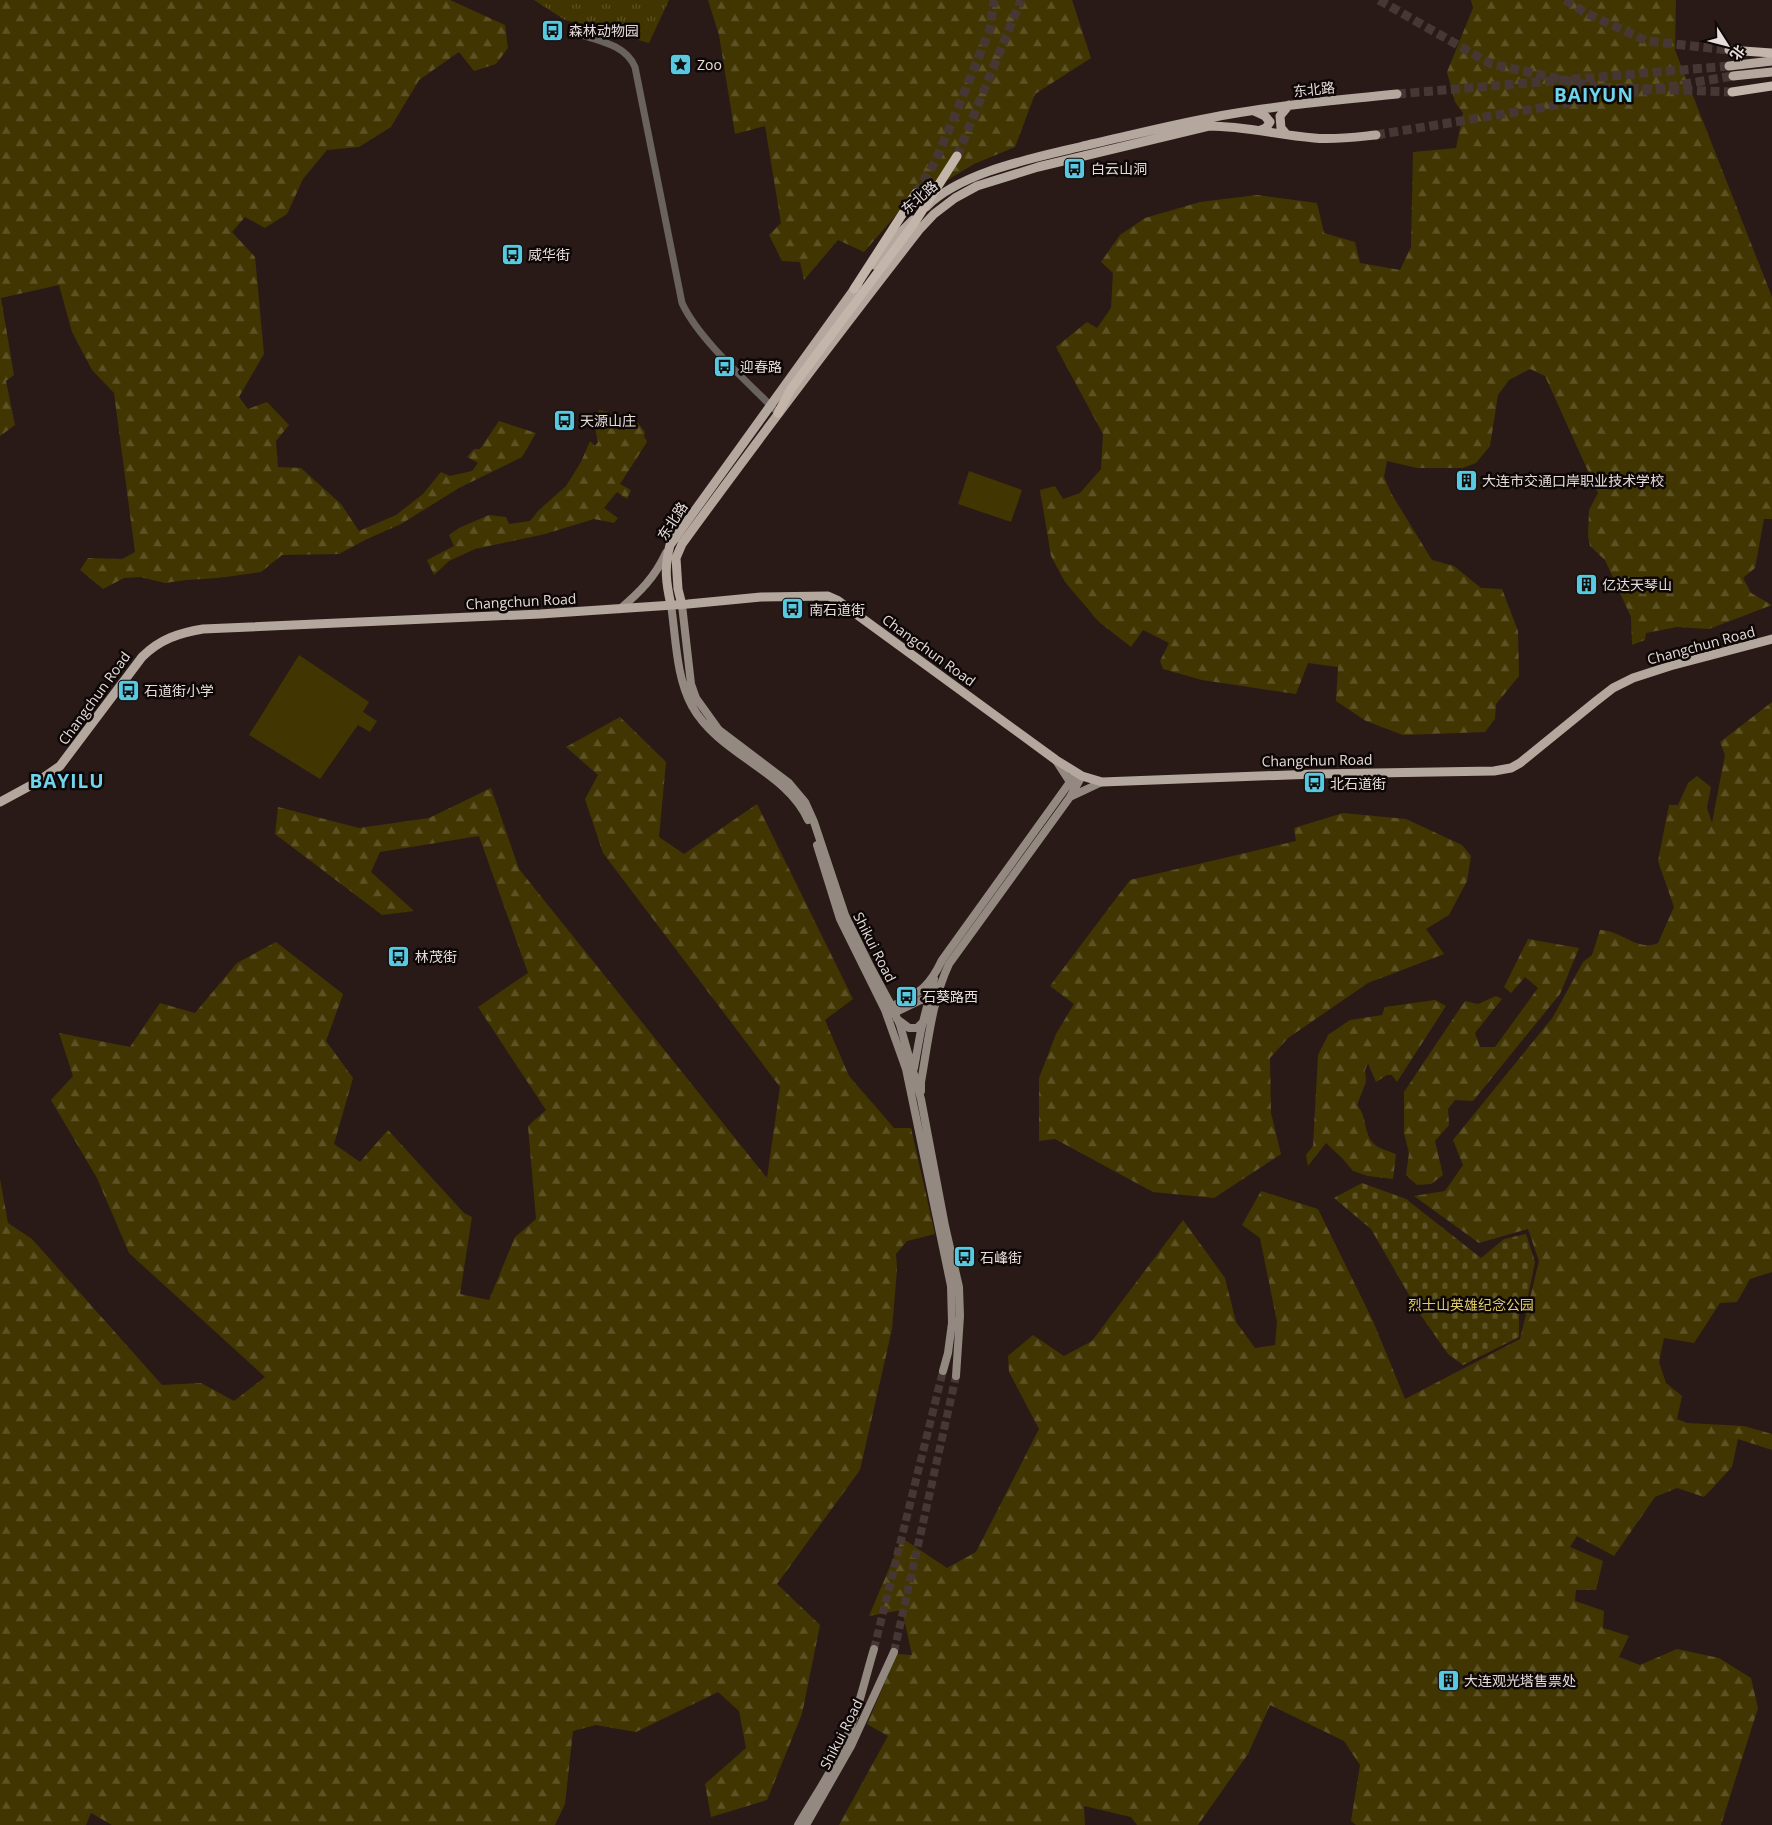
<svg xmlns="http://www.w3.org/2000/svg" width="1772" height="1825" viewBox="0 0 1772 1825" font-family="'Open Sans','Noto Sans SC',sans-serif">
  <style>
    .grass { fill: url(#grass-tufts) }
    .forest { fill: url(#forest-firs) }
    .cemetery { fill: url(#cemetery-stones) }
    .pitch { fill: #413601 }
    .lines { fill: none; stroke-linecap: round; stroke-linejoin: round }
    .secondary-tunnel { stroke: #463735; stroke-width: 8; stroke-dasharray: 8 4; stroke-linecap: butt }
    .primary-tunnel { stroke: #463735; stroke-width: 9; stroke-dasharray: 9 4.5; stroke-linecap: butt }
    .trunk-tunnel { stroke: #463735; stroke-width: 9; stroke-dasharray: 9 4.5; stroke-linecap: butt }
    .tertiary { stroke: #69625d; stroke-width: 7 }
    .secondary { stroke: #938981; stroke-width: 8 }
    .primary { stroke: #b4a79d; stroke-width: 9 }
    .trunk { stroke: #c3b5aa; stroke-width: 9 }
    .trunk-bridge { stroke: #c3b5aa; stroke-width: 9 }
    .labels { text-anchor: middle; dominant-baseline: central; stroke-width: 5; stroke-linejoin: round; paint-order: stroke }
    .poi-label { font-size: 14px; fill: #e7dcdb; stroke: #0d0706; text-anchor: start }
    .street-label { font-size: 14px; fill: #e7dcdb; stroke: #0d0706 }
    .park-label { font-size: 14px; fill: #e2cc6a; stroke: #0d0706 }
    .district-label { font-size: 19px; font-weight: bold; letter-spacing: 1px; fill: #6fd5ec; stroke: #0d0706 }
  </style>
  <defs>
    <pattern id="grass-tufts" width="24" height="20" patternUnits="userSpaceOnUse" patternTransform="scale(1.25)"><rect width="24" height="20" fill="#413601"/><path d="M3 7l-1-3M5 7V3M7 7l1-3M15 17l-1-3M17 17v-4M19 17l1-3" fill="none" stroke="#5c5225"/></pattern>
    <pattern id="forest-firs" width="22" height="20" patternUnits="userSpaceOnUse" patternTransform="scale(1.25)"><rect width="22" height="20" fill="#413601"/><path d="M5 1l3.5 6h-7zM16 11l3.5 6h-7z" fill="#5c5225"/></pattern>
    <pattern id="cemetery-stones" width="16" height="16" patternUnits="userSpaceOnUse" patternTransform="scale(1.25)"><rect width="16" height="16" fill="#413601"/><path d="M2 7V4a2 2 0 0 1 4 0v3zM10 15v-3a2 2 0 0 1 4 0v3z" fill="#5c5225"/></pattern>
  </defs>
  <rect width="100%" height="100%" fill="#291a18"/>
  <path class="grass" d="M 534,0 L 669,0 L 649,43 L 565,20 Z"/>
  <path class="forest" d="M 0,0 L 450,0 L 505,25 L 508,48 L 496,64 L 474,71 L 459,52 L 419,80 L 391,127 L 359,147 L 327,150 L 303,179 L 287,214 L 265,228 L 245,217 L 232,232 L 255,257 L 264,354 L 239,397 L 248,409 L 267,402 L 289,425 L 276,441 L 278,467 L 301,468 L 341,504 L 359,531 L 396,515 L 423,494 L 441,472 L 450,476 L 472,471 L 478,463 L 467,457 L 474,449 L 480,449 L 499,421 L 536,433 L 522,457 L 459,488 L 401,524 L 365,540 L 339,554 L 282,555 L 261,572 L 218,578 L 186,580 L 165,583 L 140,577 L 124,578 L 103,589 L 80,570 L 88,558 L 122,559 L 135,552 L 114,393 L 92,370 L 72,332 L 59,285 L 1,298 L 14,375 L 6,381 L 15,425 L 0,436 Z
    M 708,0 L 1072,0 L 1091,58 L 1035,94 L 1015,147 L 974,164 L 903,207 L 864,252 L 838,240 L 804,280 L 800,262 L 782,261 L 769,235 L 781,223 L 765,126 L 735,134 L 719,35 Z
    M 1471,0 L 1676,0 L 1675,50 L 1772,297 L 1772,519 L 1764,519 L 1755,568 L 1743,578 L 1751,593 L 1772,605 L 1709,629 L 1677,627 L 1646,633 L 1645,640 L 1632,645 L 1631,617 L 1605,560 L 1590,546 L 1588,536 L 1589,510 L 1598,493 L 1545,376 L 1530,369 L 1509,380 L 1498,395 L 1490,446 L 1476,463 L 1463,468 L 1417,468 L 1387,461 L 1384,477 L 1391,493 L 1432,560 L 1454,566 L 1481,588 L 1502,589 L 1518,631 L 1519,676 L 1496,704 L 1495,719 L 1485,732 L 1403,735 L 1366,721 L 1336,701 L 1338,667 L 1308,663 L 1296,694 L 1202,680 L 1163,669 L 1160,661 L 1169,643 L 1143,630 L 1131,647 L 1099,622 L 1065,582 L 1051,556 L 1040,490 L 1055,486 L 1063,499 L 1080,493 L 1101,469 L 1103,434 L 1056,347 L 1087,322 L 1097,328 L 1111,308 L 1113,273 L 1101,262 L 1120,235 L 1145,218 L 1200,202 L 1257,195 L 1317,203 L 1324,233 L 1355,242 L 1360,263 L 1400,270 L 1411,247 L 1413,152 L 1456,148 L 1463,113 L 1455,102 L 1447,72 L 1473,8 Z
    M 599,410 L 608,412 L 607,418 L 616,428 L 623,416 L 638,423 L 645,432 L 644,436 L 647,442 L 620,484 L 631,490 L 627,499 L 617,492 L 604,508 L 618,518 L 614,523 L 594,519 L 545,534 L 475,549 L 449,561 L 434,575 L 427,560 L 454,546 L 449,535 L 459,528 L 489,515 L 506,517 L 509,524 L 530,521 L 539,510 L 566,486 L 581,462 L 590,441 L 595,446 L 598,442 L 594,423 Z
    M 1772,702 L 1772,1272 L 1750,1279 L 1737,1302 L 1720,1303 L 1694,1343 L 1664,1338 L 1659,1362 L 1666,1383 L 1682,1396 L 1677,1419 L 1687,1423 L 1744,1426 L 1772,1434 L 1772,1450 L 1738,1439 L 1732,1467 L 1704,1497 L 1677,1488 L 1655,1497 L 1614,1556 L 1577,1536 L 1570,1547 L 1603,1561 L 1596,1590 L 1576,1590 L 1575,1601 L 1604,1611 L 1603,1628 L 1629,1636 L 1619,1657 L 1640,1665 L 1677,1649 L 1719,1658 L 1751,1678 L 1758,1708 L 1721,1825 L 1356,1825 L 1351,1821 L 1360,1765 L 1344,1741 L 1270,1705 L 1248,1754 L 1198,1825 L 1137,1825 L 1131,1817 L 1084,1806 L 1085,1825 L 839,1825 L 888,1736 L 867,1724 L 897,1654 L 912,1655 L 902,1610 L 869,1616 L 902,1538 L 947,1568 L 976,1552 L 1039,1429 L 1009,1372 L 1008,1356 L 1033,1335 L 1064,1356 L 1092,1341 L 1183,1220 L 1225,1278 L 1236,1322 L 1255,1348 L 1275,1345 L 1277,1322 L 1260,1238 L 1242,1225 L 1261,1191 L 1318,1209 L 1373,1321 L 1405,1399 L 1520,1339 L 1539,1261 L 1528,1229 L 1479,1243 L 1414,1196 L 1445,1191 L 1463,1165 L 1453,1140 L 1553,1017 L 1583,962 L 1592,955 L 1600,930 C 1621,930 1637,952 1658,943 L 1674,907 L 1658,861 L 1669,805 L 1678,805 L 1688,783 L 1697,776 L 1711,787 L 1707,808 L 1712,823 L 1725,755 L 1720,742 Z
    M 620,717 L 666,762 L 659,837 L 684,854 L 757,804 L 853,999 L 825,1020 L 849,1076 L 894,1128 L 911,1128 L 935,1234 L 907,1241 L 896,1254 L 897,1270 L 892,1329 L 860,1470 L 777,1584 L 820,1625 L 802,1714 L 767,1800 L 711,1817 L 705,1784 L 746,1748 L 739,1711 L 718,1692 L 636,1732 L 596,1725 L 573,1731 L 565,1804 L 555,1825 L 112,1825 L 91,1813 L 86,1825 L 0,1825 L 0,1179 L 8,1223 L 32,1239 L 162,1385 L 201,1383 L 234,1401 L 265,1377 L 129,1253 L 97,1178 L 51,1100 L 73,1076 L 59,1033 L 130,1047 L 160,1003 L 195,1013 L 237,963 L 276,942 L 343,994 L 326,1041 L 353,1078 L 334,1144 L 360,1162 L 388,1130 L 464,1213 L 472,1217 L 460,1294 L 489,1300 L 515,1237 L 536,1219 L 528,1126 L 546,1110 L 478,1007 L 528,973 L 479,836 L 380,852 L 371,872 L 414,911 L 382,915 L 275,834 L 278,807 L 359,828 L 429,818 L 491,788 L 519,869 L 767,1178 L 780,1087 L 603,853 L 585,799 L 598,775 L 566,747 Z
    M 1343,813 L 1406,819 L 1462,845 L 1471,856 L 1467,881 L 1449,915 L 1426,929 L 1444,954 L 1368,983 L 1288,1038 L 1270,1058 L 1271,1113 L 1281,1154 L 1214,1198 L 1153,1192 L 1055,1139 L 1039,1141 L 1039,1078 L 1056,1034 L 1074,1004 L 1050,986 L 1130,880 L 1296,841 L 1294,828 Z
    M 1528,939 L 1579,948 L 1560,994 L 1473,1101 L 1455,1100 L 1448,1109 L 1449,1125 L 1435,1141 L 1443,1175 L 1431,1184 L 1417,1185 L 1406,1175 L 1409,1153 L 1404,1133 L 1404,1092 L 1465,1001 L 1478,1004 L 1496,996 L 1502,999 L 1475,1033 L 1480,1047 L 1495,1047 L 1538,988 L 1525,977 L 1511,993 L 1504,987 Z
    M 1435,1000 L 1446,1006 L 1397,1082 L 1392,1075 L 1387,1075 L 1376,1082 L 1368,1063 L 1365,1070 L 1366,1082 L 1357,1105 C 1368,1118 1363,1133 1374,1144 C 1379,1149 1389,1151 1396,1154 L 1393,1179 L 1368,1176 L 1353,1171 L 1342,1158 L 1326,1143 L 1308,1166 L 1306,1155 L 1313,1146 L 1318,1055 L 1328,1035 L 1350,1020 L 1382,1015 L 1385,1007 Z"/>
  <path class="cemetery" d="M 1362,1183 L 1406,1199 L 1481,1258 L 1504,1239 L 1526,1234 L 1535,1262 L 1527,1301 L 1519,1303 L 1519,1337 L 1463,1365 L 1448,1354 L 1420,1314 L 1371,1229 L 1334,1198 Z"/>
  <path class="pitch" d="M 969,471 L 1022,490 L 1011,522 L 958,504 Z
    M 299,655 L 369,702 L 363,712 L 377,721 L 370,732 L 358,725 L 320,779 L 249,735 Z"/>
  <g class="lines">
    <path class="secondary-tunnel" d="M 874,1649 L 943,1371
      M 894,1652 L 956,1376"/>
    <path class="primary-tunnel" d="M 1397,94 L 1729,66
      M 1376,135 L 1733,76"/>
    <path class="trunk-tunnel" d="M 1379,0 L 1491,64 L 1596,87 L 1732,92
      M 1565,0 L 1586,13 L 1647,41 L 1729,50
      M 957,156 L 1021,0
      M 916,193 L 935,162 L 956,113 L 990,29 L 994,0"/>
    <path class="tertiary" d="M 572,32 C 594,40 625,43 635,67 L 682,303 C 699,340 749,383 778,413"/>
    <path class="secondary" d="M 671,605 C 676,638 676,677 692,706 C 719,755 787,771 808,820
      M 682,605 L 691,684 L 696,698 L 719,730 L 789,783 L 805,802 L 814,822 L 845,915 L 871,968 L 892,1007 L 900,1025 L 921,1099 L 945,1226 L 959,1287 L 960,1316 L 956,1376
      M 620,609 C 640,592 655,577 666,553
      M 1057,762 L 1070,782
      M 1070,797 L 1102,782
      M 817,845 L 840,919 L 885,1010 L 906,1069 L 951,1286 L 952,1323 L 948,1353 L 943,1371
      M 889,1008 C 918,993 928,990 942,960 L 1070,782 L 1075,772
      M 892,1014 L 921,1000 L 926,1000 L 928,1002
      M 897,1019 L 909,1028 L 917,1028 L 923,1022
      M 914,1068 L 921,1030 L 934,979
      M 921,1091 L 921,1082 C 928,1043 932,1000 949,964 L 1070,797 L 1082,776
      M 798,1825 C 813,1799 830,1775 842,1748 C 857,1717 864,1682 874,1649
      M 806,1825 L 851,1746 L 894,1652"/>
    <path class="primary" d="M 1729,66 L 1772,61
      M 1733,76 L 1772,72
      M 1254,111 L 1265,116 L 1270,122 L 1266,128 L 1261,130
      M 1286,134 L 1281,128 L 1280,116 L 1289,105
      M 926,207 C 962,171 1035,158 1083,146 C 1133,135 1182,122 1231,114 C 1286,104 1342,100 1397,94
      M 874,265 L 895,238 L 913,220
      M 671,605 C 666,583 664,567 670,545 L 858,284
      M 682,605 L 678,589 L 676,558 L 682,544 C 759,438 839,333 919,230 L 934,214 L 955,198 L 977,186 L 1038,167 L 1209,126 C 1244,126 1278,135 1314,138 C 1334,140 1356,137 1376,135
      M 0,802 L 37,782 L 60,766 L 142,657 C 160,639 179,633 203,629 L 540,614 L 688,604 L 761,597 L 828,596 L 837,600 L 1056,760 L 1082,776 L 1102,782 L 1315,774 L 1494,771 L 1511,768 L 1520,763 L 1595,702 L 1613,688 L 1633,678 L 1670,666 L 1772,639"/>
    <path class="trunk" d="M 1729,50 L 1772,53
      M 1732,92 L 1772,86
      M 854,289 L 916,193
      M 778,413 L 791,389"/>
    <path class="trunk-bridge" d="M 791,389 L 913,225 L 957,156"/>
  </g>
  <defs>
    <symbol id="bus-square" viewBox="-11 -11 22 22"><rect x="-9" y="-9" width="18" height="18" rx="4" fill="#57c9e1" stroke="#0d0706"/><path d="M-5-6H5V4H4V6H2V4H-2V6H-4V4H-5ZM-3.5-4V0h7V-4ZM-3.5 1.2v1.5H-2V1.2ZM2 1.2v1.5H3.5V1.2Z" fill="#111"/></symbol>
    <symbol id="sight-square" viewBox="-11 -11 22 22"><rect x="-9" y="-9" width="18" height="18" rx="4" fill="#57c9e1" stroke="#0d0706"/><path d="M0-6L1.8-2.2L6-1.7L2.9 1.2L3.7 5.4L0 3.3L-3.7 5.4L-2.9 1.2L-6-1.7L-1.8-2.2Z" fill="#111"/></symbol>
    <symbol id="building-square" viewBox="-11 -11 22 22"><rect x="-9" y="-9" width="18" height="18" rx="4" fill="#57c9e1" stroke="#0d0706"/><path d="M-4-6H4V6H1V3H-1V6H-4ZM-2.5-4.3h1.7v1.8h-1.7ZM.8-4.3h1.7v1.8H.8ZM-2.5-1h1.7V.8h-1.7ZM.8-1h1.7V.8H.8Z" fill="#111"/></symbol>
  </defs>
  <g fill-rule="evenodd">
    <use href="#bus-square" x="540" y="18" width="25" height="25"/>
    <use href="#sight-square" x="668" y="52" width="25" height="25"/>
    <use href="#bus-square" x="1062" y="156" width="25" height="25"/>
    <use href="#bus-square" x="500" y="242" width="25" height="25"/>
    <use href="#bus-square" x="712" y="354" width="25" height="25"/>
    <use href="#bus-square" x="552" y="408" width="25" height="25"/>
    <use href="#building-square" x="1454" y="468" width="25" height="25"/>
    <use href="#building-square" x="1574" y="572" width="25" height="25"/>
    <use href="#bus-square" x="780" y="596" width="25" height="25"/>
    <use href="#bus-square" x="116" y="678" width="25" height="25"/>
    <use href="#bus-square" x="1302" y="770" width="25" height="25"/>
    <use href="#bus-square" x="386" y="944" width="25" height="25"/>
    <use href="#bus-square" x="894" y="984" width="25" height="25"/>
    <use href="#bus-square" x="952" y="1244" width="25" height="25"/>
    <use href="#building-square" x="1436" y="1668" width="25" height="25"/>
  </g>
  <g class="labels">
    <g class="poi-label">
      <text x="569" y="30">森林动物园</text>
      <text x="697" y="64">Zoo</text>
      <text x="1091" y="168">白云山洞</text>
      <text x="528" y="254">威华街</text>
      <text x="740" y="366">迎春路</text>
      <text x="580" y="420">天源山庄</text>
      <text x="1482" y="480">大连市交通口岸职业技术学校</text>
      <text x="1602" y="584">亿达天琴山</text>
      <text x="809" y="609">南石道街</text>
      <text x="144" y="690">石道街小学</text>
      <text x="1330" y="783">北石道街</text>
      <text x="415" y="956">林茂街</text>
      <text x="922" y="996">石葵路西</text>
      <text x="980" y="1257">石峰街</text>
      <text x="1464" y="1680">大连观光塔售票处</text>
    </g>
    <g class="street-label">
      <text transform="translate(1314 89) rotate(-6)">东北路</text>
      <text transform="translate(919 197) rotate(-41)">东北路</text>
      <text transform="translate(672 521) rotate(-57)">东北路</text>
      <text transform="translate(521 601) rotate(-3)">Changchun Road</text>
      <text transform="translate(1701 645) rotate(-15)">Changchun Road</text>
      <text transform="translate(929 650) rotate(36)">Changchun Road</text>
      <text transform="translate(94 698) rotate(-54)">Changchun Road</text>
      <text transform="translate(1317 760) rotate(-1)">Changchun Road</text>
      <text transform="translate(875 947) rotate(63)">Shikui Road</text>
      <text transform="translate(841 1734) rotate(-63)">Shikui Road</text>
    </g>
    <g class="park-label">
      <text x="1471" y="1304">烈士山英雄纪念公园</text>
    </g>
    <g class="district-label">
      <text x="1594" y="95">BAIYUN</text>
      <text x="67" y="781">BAYILU</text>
    </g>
  </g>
  <g transform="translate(1727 45) rotate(126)" stroke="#0d0706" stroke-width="4" paint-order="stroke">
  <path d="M0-4L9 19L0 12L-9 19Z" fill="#e7dcdb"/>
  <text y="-8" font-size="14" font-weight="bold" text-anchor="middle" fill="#e7dcdb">北</text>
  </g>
</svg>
